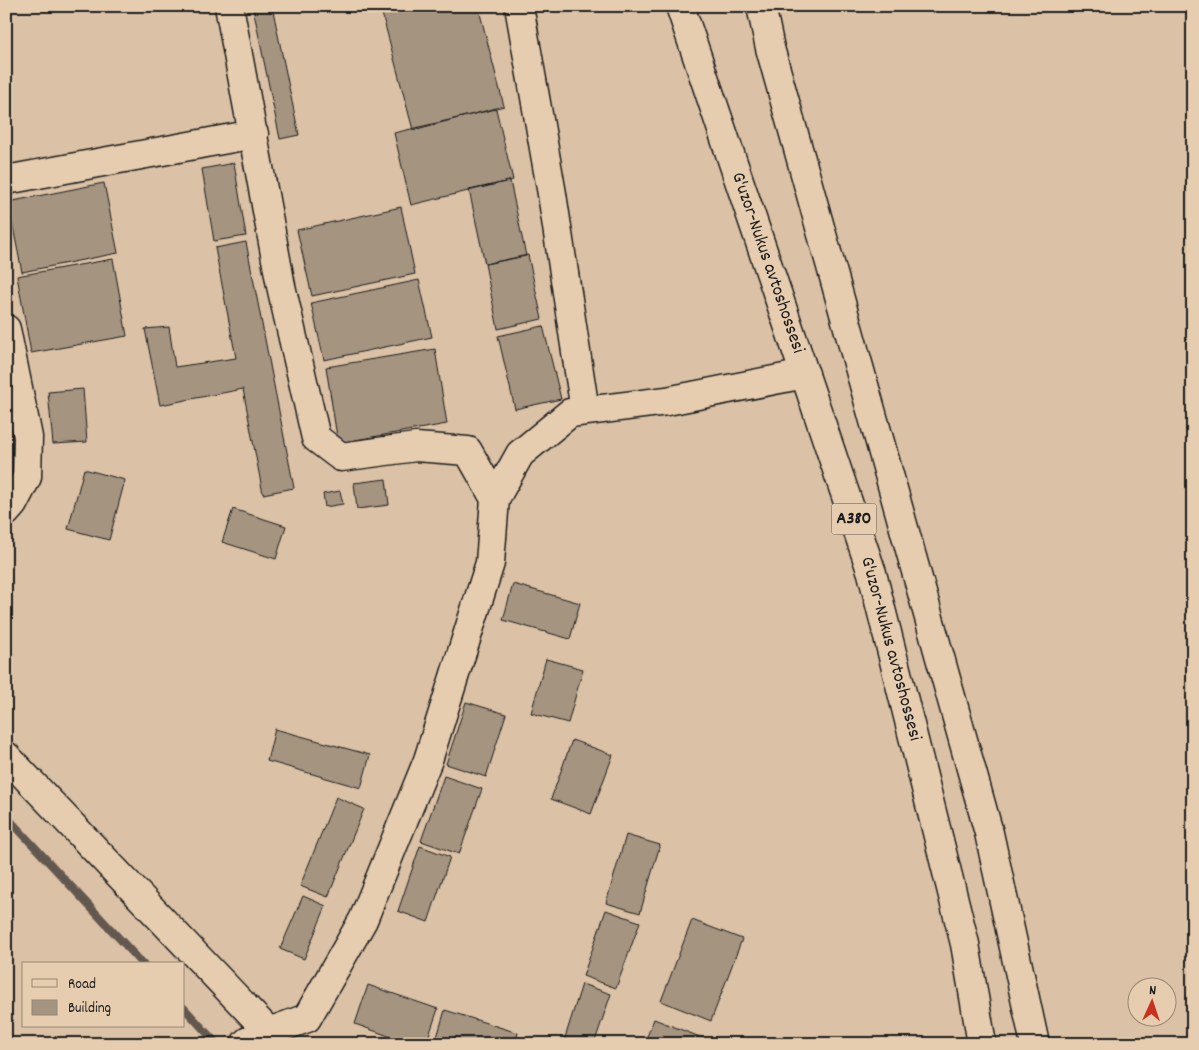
<svg xmlns="http://www.w3.org/2000/svg" width="1199" height="1050" viewBox="0 0 1199 1050" font-family="Dekko,sans-serif">
  <style>
    .lines { fill: none; stroke-linecap: round; stroke-linejoin: round }
    .stream { stroke: #635950; stroke-width: 8 }
    .building { fill: #a59480; stroke: #1c1c1c }
    .minor-casing { stroke: #1c1c1c; stroke-width: 31 }
    .highway-casing { stroke: #1c1c1c; stroke-width: 31 }
    .minor { stroke: #e7cdaf; stroke-width: 28 }
    .highway { stroke: #e7cdaf; stroke-width: 28 }
    .labels { text-anchor: middle; dominant-baseline: central; stroke-width: 5; stroke-linejoin: round; paint-order: stroke }
    .shield { fill: #e7cdaf; stroke: #595148; stroke-width: 1 }
    .shield-label { font-size: 18px; font-weight: bold; fill: #1c1c1c }
    .street-label { font-size: 19px; fill: #1c1c1c; stroke: #e7cdaf }
  </style>
  <rect width="100%" height="100%" fill="#dbc2a6"/>
  <filter id="ink" filterUnits="userSpaceOnUse"><feTurbulence type="fractalNoise" baseFrequency=".02" numOctaves="2"/><feDisplacementMap in="SourceGraphic" scale="10" xChannelSelector="R" yChannelSelector="G"/><feConvolveMatrix kernelMatrix="1 2 1 2 8 2 1 2 1" color-interpolation-filters="sRGB"/></filter>
  <g filter="url(#ink)">
    <g class="lines">
      <path class="stream" d="M 6,816 L 143,964
        M 184,1008 L 217,1044"/>
    </g>
    <path class="building" d="M 262,6 L 272,6 L 299,135 L 280,139 L 253,8 Z
      M 380,6 L 478,6 L 504,106 L 413,130 Z
      M 496,109 L 513,180 L 411,205 L 394,133 Z
      M 234,163 L 246,236 L 214,241 L 202,169 Z
      M 510,181 L 526,256 L 485,264 L 469,190 Z
      M 104,183 L 118,253 L 22,272 L 8,202 Z
      M 401,207 L 415,274 L 312,296 L 297,230 Z
      M 246,242 L 294,488 L 263,494 L 243,389 L 160,405 L 145,329 L 169,327 L 175,367 L 236,358 L 215,248 Z
      M 528,255 L 542,319 L 498,329 L 485,264 Z
      M 113,259 L 127,336 L 31,353 L 17,276 Z
      M 419,280 L 432,337 L 324,360 L 311,303 Z
      M 543,326 L 561,399 L 515,409 L 498,336 Z
      M 435,349 L 447,424 L 338,443 L 326,367 Z
      M 83,389 L 87,442 L 53,444 L 48,392 Z
      M 84,469 L 125,480 L 109,540 L 68,529 Z
      M 386,479 L 389,505 L 357,509 L 354,483 Z
      M 340,491 L 343,504 L 325,507 L 323,494 Z
      M 233,509 L 286,526 L 276,559 L 222,542 Z
      M 513,584 L 580,603 L 570,639 L 503,620 Z
      M 546,659 L 583,669 L 568,723 L 531,713 Z
      M 466,702 L 506,714 L 486,777 L 446,764 Z
      M 275,729 L 370,755 L 361,788 L 267,761 Z
      M 572,740 L 613,755 L 591,814 L 551,799 Z
      M 444,776 L 482,789 L 459,854 L 421,841 Z
      M 336,797 L 364,809 L 328,897 L 300,886 Z
      M 626,835 L 660,845 L 640,913 L 606,903 Z
      M 420,846 L 450,857 L 428,922 L 398,911 Z
      M 303,896 L 326,906 L 304,959 L 280,949 Z
      M 606,910 L 640,922 L 616,988 L 583,976 Z
      M 692,920 L 742,939 L 711,1021 L 661,1001 Z
      M 582,984 L 611,994 L 594,1044 L 563,1044 Z
      M 368,985 L 438,1009 L 426,1044 L 411,1044 L 355,1024 Z
      M 445,1010 L 518,1033 L 515,1044 L 435,1044 Z
      M 654,1019 L 718,1044 L 644,1044 Z"/>
    <g class="lines">
      <defs>
        <path id="minor" d="M 229,6 L 281,286 L 316,438 L 341,457 L 416,447 L 468,451 L 495,499 L 490,563 L 428,760 L 363,920 L 307,1018 L 269,1032 L 248,1041 L 245,1044
          M 519,6 L 552,194 L 585,411
          M 6,180 L 254,134
          M 6,329 L 28,437 L 27,477 L 13,504 L 6,512
          M 495,499 L 520,454 L 570,413 L 667,401 L 805,374
          M 6,756 L 269,1032 L 275,1044"/>
        <path id="highway" d="M 680,6 L 872,573 L 965,944 L 982,1044
          M 761,6 L 770,48 L 989,833 L 1035,1044"/>
      </defs>
      <use href="#minor" class="minor-casing"/>
      <use href="#highway" class="highway-casing"/>
      <use href="#minor" class="minor"/>
      <use href="#highway" class="highway"/>
    </g>
  </g>
  <g class="labels">
    <rect class="shield" x="831.5" y="503.5" width="45" height="31" rx="4"/>
    <g class="shield-label">
      <text x="854" y="519">A380</text>
    </g>
    <g class="street-label">
      <text transform="translate(767 263) rotate(71)">G'uzor-Nukus avtoshossesi</text>
      <text transform="translate(890 649) rotate(75)">G'uzor-Nukus avtoshossesi</text>
    </g>
  </g>
  <rect width="1199" height="1050" fill="none" stroke="#e7cdaf" stroke-width="25"/>
  <rect x="12" y="12" width="1174" height="1025" fill="none" stroke="#1c1c1c" stroke-width="2" filter="url(#ink)"/>
  <rect x="22" y="962" width="162" height="65" fill="#e7cdaf" stroke="#968674"/>
  <rect x="32" y="979" width="25" height="8" fill="#e7cdaf" stroke="#968674"/>
  <text x="68" y="988" font-size="15" fill="#1c1c1c">Road</text>
  <rect x="32" y="1000" width="25" height="15" fill="#a59480" stroke="#968674"/>
  <text x="68" y="1012" font-size="15" fill="#1c1c1c">Building</text>
  <g transform="translate(1152 1002) rotate(3)"><circle r="24" fill="#e7cdaf" stroke="#968674"/>
  <path d="M0-4L9 19L0 12L-9 19Z" fill="#c8321e"/>
  <text y="-8" font-size="14" font-weight="bold" text-anchor="middle" fill="#1c1c1c">N</text>
  </g>
</svg>
